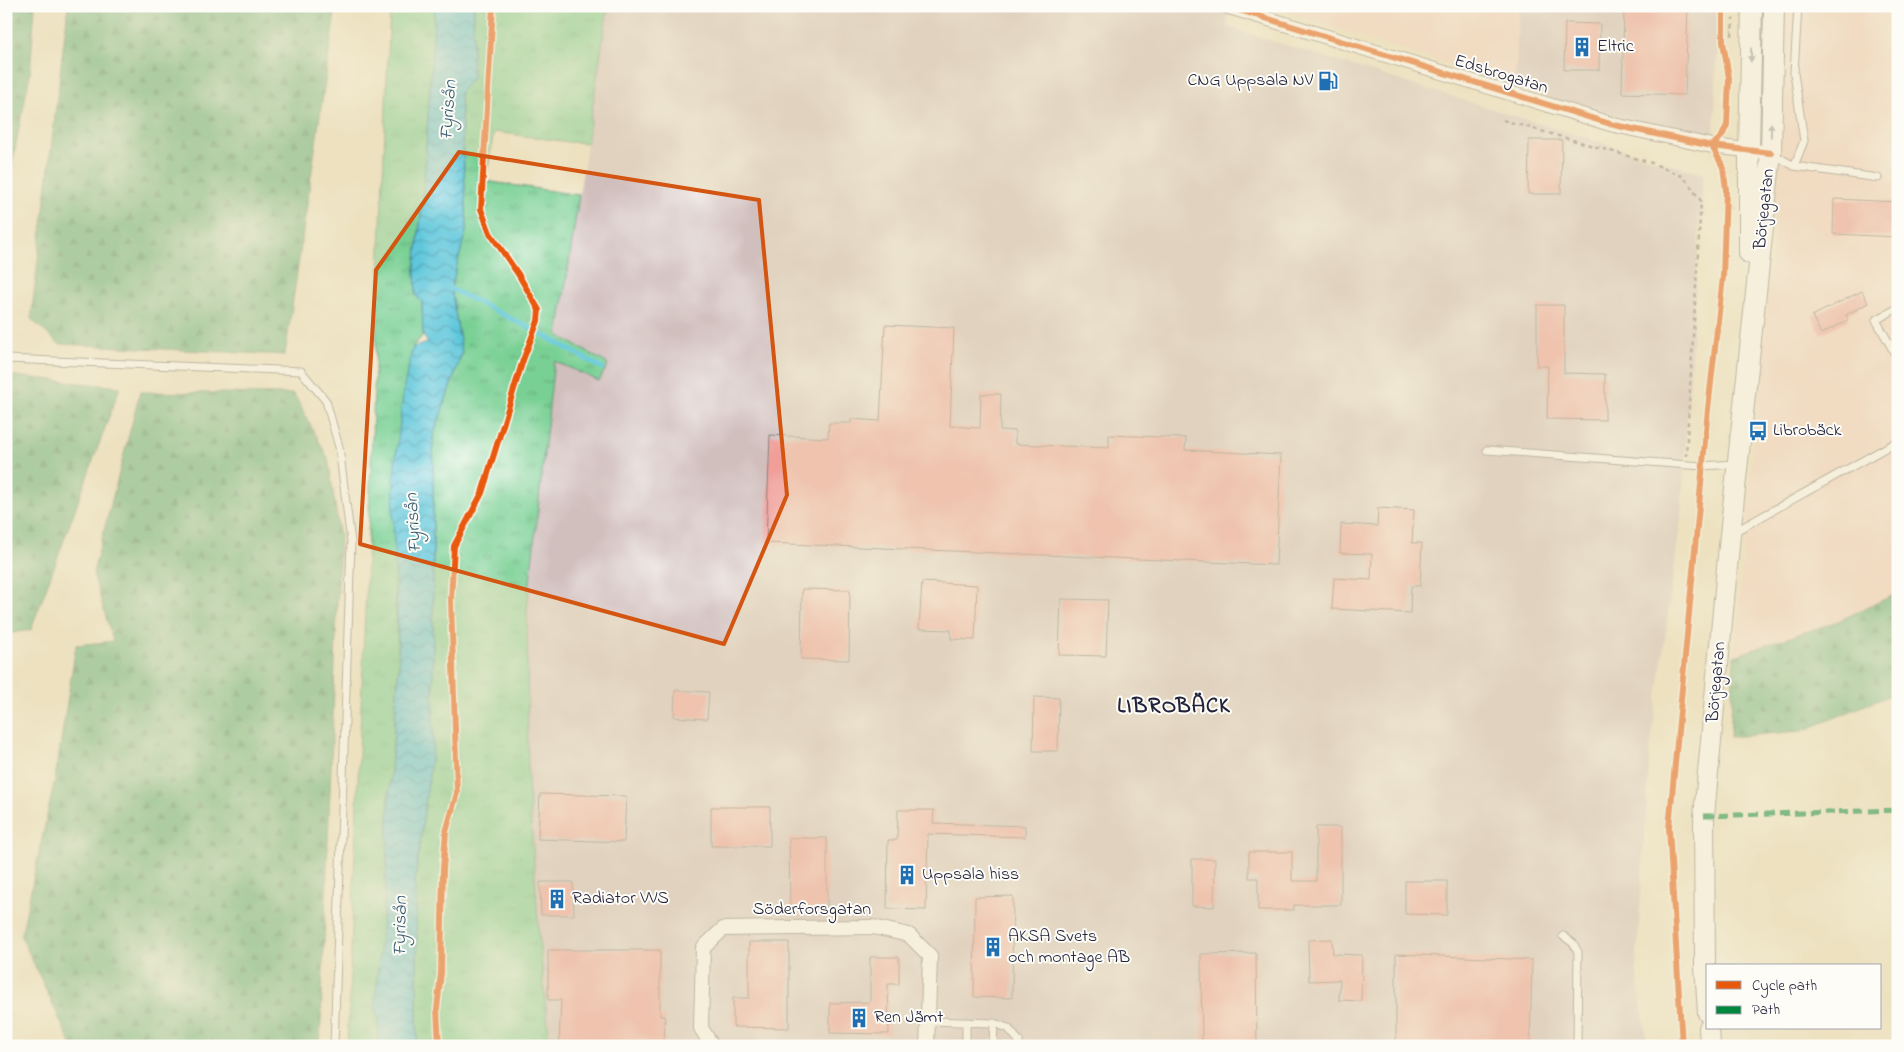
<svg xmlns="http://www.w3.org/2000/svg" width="1904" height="1052" viewBox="0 0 1904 1052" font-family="'Indie Flower',sans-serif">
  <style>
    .built { fill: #f6d2c4 }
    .industrial { fill: #d1bfbe }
    .grass { fill: url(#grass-tufts); stroke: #4e7968 }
    .forest { fill: url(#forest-firs); stroke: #426a5c }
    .water { fill: url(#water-waves); stroke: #40748b }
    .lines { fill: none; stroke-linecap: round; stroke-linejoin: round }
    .stream { stroke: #5fc7db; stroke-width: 4.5 }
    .building { fill: #f19e99 }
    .service-casing { stroke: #88827e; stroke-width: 9 }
    .minor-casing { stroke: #88827e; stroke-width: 16 }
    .secondary-casing { stroke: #88827e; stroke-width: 22 }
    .path { stroke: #88827e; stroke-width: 2.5; stroke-dasharray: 4 4; stroke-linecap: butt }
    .service { stroke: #fff; stroke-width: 7 }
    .minor { stroke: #fff; stroke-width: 14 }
    .secondary { stroke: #fff; stroke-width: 20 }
    .quiet { stroke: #00873e; stroke-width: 5; stroke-dasharray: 10 5; stroke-linecap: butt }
    .cycleway-casing { stroke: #fdfcf7; stroke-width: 9 }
    .cycleway { stroke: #e8590c; stroke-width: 6 }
    .oneway { fill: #9c9ca7 }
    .marked { fill: none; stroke: #d45411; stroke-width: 4; stroke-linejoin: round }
    .labels { text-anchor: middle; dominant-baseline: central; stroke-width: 4; stroke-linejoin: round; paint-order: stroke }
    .poi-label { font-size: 18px; fill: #22223b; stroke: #fdfcf7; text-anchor: start }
    .street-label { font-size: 18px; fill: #22223b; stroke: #fdfcf7 }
    .water-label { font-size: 19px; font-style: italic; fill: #375c73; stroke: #fdfcf7 }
    .district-label { font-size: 22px; font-weight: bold; letter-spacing: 1px; fill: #22223b; stroke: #fdfcf7 }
  </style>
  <defs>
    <pattern id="grass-tufts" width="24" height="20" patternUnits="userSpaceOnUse" patternTransform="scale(1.25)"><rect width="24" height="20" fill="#79d094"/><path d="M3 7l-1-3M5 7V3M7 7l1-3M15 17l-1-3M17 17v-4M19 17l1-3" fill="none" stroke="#68b280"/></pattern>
    <pattern id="forest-firs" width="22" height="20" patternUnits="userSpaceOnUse" patternTransform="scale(1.25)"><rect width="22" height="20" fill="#62b27e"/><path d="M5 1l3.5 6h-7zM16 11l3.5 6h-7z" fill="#509068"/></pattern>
    <pattern id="water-waves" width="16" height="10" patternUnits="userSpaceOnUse" patternTransform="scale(1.25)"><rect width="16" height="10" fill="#5fc7db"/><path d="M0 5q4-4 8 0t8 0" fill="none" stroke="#4ea1b3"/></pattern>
  </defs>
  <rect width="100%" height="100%" fill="#fdfcf7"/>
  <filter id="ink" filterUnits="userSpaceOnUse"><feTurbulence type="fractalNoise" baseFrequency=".02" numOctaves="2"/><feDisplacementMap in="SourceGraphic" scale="10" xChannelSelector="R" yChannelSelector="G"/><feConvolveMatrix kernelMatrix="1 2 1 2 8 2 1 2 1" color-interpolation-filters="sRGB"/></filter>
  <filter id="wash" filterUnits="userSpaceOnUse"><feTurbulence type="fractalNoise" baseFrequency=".0096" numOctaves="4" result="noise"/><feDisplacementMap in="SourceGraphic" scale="20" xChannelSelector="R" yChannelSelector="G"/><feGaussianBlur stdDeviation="1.12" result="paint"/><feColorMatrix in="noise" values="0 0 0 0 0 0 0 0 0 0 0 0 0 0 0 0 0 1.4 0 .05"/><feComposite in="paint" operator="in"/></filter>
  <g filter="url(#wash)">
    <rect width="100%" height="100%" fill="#ede1c0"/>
    <path class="built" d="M 1267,6 L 1519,6 L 1515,86 Z
      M 1785,6 L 1898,9 L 1898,593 L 1838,621 L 1734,656 L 1779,180 Z"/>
    <path class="industrial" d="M 608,6 L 1229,6 L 1227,27 L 1703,174 L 1681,517 L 1650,750 L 1636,969 L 1648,1046 L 550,1046 L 540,949 L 528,779 L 527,609 L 556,348 Z
      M 1519,6 L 1719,6 L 1714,135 L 1591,113 L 1515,86 Z"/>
    <path class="grass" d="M 390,6 L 435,6 L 423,196 L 415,268 L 416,295 L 422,302 L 423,335 L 413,347 L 395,592 L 399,665 L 389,796 L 387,867 L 375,1007 L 379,1021 L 378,1046 L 347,1046 Z
      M 474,6 L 608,6 L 587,143 L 568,142 L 494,132 L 485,181 L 579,195 L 558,335 L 608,364 L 599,381 L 554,361 L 527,609 L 528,779 L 540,949 L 550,1046 L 417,1046 L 417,946 L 415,881 L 433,744 L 433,436 L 462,353 L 451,288 L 467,227 L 460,92 L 472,78 Z"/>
    <path class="forest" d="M 6,6 L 35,6 L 30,74 L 6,194 Z
      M 68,6 L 336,6 L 285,355 L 59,344 L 31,319 Z
      M 6,375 L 120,387 L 31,630 L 6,634 Z
      M 140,392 L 294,394 L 328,458 L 340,537 L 320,1046 L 72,1046 L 21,936 L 55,779 L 76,645 L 113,641 L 93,573 Z
      M 1898,593 L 1898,692 L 1802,731 L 1730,737 L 1734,656 L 1838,621 Z"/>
    <path class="water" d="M 435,6 L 474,6 L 472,78 L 460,92 L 467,227 L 451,288 L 462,353 L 433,436 L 433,744 L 415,881 L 417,946 L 417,1046 L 378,1046 L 379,1021 L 375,1007 L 387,867 L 389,796 L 399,665 L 393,513 L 395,464 L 404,387 L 413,347 L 419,346 L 428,343 L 423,335 L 422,302 L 416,295 L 415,268 L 423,196 Z"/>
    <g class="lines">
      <path class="stream" d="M 447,287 L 536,331 L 602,368"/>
    </g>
    <g id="blocks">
      <path class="building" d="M 1624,6 L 1688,6 L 1685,95 L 1622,93 Z
        M 1565,23 L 1600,24 L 1599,70 L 1564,70 Z
        M 1529,140 L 1562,140 L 1561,194 L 1528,194 Z
        M 1834,199 L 1898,202 L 1898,237 L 1833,234 Z
        M 1862,291 L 1868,303 L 1846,315 L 1848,320 L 1821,334 L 1812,316 Z
        M 1537,305 L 1564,305 L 1564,373 L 1605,374 L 1605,420 L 1547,419 L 1548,366 L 1537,366 Z
        M 885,325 L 954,328 L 950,426 L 980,428 L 981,394 L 1001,394 L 1000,430 L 1015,431 L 1015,444 L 1109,448 L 1109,435 L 1186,438 L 1185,450 L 1281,455 L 1276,565 L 766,543 L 770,435 L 828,438 L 829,423 L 851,423 L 851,419 L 880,421 Z
        M 1378,508 L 1414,510 L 1412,543 L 1422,543 L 1420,586 L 1411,586 L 1410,613 L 1332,609 L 1334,578 L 1371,580 L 1372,554 L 1340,553 L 1341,524 L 1377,526 Z
        M 922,582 L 977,585 L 975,640 L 951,639 L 951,630 L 919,629 Z
        M 802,589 L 850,590 L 849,660 L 801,659 Z
        M 1061,599 L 1108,600 L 1106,656 L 1059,655 Z
        M 675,690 L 709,692 L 707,719 L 674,717 Z
        M 1034,697 L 1059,698 L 1058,751 L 1033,751 Z
        M 540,794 L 626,796 L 624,842 L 538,839 Z
        M 711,807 L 770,807 L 770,846 L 711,846 Z
        M 898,810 L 934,810 L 933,823 L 1025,826 L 1025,837 L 928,834 L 926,910 L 887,909 L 888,840 L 897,840 Z
        M 1316,827 L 1341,827 L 1341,905 L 1294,905 L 1294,910 L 1258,910 L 1258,878 L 1249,878 L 1249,852 L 1292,852 L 1292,881 L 1316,881 Z
        M 789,838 L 827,838 L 827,908 L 790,908 Z
        M 1192,859 L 1215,859 L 1214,907 L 1192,906 Z
        M 1405,881 L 1447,881 L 1447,915 L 1405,914 Z
        M 540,882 L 573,882 L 574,915 L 541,915 Z
        M 1013,896 L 1012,998 L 974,997 L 975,897 Z
        M 1332,939 L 1333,954 L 1362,955 L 1361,1001 L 1339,1000 L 1340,980 L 1309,981 L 1308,940 Z
        M 749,942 L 789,942 L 789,1028 L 733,1027 L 733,998 L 749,998 Z
        M 548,950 L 660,950 L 660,1016 L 665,1016 L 664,1046 L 559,1044 L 561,1000 L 548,1000 Z
        M 1256,953 L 1257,1046 L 1202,1046 L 1201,954 Z
        M 1396,954 L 1532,960 L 1530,1046 L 1396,1046 Z
        M 870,957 L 899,957 L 899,984 L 888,984 L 889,1034 L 830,1033 L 830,1003 L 870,1002 Z"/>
    </g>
  </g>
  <g filter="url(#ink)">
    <use href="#blocks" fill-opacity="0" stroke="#88827e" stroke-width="1"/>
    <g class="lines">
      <defs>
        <path id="service" d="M 1773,154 L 1794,166 L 1878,178
          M 1794,166 L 1804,141 L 1794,73 L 1798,6
          M 1898,308 L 1876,320 L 1898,359
          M 6,359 L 301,371 L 326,401 L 339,447 L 351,542 L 334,1046
          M 1487,450 L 1702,466 L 1735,464
          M 1734,532 L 1898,441
          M 1563,936 L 1573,943 L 1578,952 L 1577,1046
          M 928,1021 L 994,1023 L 993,1046
          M 966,1022 L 966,1046
          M 994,1023 L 1008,1028 L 1019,1041 L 1019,1046"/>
        <path id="minor" d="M 1226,6 L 1614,125 L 1712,146 L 1771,153
          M 712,1046 L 701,1028 L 703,948 L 723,929 L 873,927 L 909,935 L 930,956 L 927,1046"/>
        <path id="secondary" d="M 1749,253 L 1749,150 L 1752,6
          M 1708,1013 L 1705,966 L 1704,816 L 1730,535 L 1771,153 L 1774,6
          M 1709,1028 L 1710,1046"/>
      </defs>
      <use href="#service" class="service-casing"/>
      <use href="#minor" class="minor-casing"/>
      <use href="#secondary" class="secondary-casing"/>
      <path class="path" d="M 1723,32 L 1732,31
        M 1732,36 L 1733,18
        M 1503,120 L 1652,163 L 1684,177 L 1701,201 L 1686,456
        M 1726,189 L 1730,210
        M 1723,277 L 1731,276"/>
      <use href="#service" class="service"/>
      <use href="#minor" class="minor"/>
      <use href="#secondary" class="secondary"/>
      <path class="quiet" d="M 1704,816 L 1898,810"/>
      <defs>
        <path id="cycleway" d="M 1226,6 L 1614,125 L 1712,146 L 1771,153
          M 439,1046 L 437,1009 L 441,973 L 443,869 L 446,832 L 457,793 L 451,600 L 454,546 L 482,493 L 523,360 L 538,321 L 539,310 L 518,274 L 490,233 L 481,209 L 493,6
          M 1682,1046 L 1669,828 L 1708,409 L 1723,277 L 1726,189 L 1723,167 L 1712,146 L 1722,136 L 1727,125 L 1729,78 L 1723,42 L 1723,6"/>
      </defs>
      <use href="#cycleway" class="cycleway-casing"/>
      <use href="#cycleway" class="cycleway"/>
    </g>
    <defs><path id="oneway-solid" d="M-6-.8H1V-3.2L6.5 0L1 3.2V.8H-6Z" transform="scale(1.25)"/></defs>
    <g class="oneway">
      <use href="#oneway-solid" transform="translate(1751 55) rotate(91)"/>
      <use href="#oneway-solid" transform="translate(1771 130) rotate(-89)"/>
    </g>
  </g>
  <path d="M0 0H1904V1052H0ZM 459,152 L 759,200 L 787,495 L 724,644 L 360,544 L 376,270 Z" fill="#ede1c0" fill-opacity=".55" fill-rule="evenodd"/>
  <path class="marked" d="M 459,152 L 759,200 L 787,495 L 724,644 L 360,544 L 376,270 Z"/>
  <defs>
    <symbol id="building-bare" viewBox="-9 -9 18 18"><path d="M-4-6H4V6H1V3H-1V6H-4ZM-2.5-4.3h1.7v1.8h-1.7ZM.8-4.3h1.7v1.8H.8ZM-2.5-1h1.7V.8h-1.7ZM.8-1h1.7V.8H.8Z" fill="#1f6fb2" stroke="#fdfcf7" stroke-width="2.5" paint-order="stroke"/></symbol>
    <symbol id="fuel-bare" viewBox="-9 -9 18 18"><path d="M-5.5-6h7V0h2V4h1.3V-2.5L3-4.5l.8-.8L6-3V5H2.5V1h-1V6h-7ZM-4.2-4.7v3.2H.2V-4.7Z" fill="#1f6fb2" stroke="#fdfcf7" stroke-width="2.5" paint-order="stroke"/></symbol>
    <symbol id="bus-bare" viewBox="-9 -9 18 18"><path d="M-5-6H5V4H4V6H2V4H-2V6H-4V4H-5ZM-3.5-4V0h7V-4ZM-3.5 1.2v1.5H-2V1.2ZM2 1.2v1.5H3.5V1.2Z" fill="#1f6fb2" stroke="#fdfcf7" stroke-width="2.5" paint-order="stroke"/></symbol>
  </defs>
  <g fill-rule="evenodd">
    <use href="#building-bare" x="1568" y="33" width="28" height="28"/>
    <use href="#fuel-bare" x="1314" y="67" width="28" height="28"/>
    <use href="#bus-bare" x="1744" y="417" width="28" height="28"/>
    <use href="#building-bare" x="893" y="861" width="28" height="28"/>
    <use href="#building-bare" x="543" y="885" width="28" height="28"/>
    <use href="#building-bare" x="979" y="933" width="28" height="28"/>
    <use href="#building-bare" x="845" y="1004" width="28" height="28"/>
  </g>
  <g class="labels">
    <g class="poi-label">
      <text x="1597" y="47">Eltric</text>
      <text x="1313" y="81" text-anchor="end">CNG Uppsala NV</text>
      <text x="1773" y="431">Librobäck</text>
      <text x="922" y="875">Uppsala hiss</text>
      <text x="572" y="899">Radiator VVS</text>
      <text x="1008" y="937">AKSA Svets<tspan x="1008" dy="21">och montage AB</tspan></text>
      <text x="874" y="1018">Ren Jämt</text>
    </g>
    <g class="street-label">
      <text transform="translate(1501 75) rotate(17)">Edsbrogatan</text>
      <text transform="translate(1765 209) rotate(-84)">Börjegatan</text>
      <text transform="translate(1717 682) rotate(-85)">Börjegatan</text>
      <text x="812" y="910">Söderforsgatan</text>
    </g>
    <g class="water-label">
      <text transform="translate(449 110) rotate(-86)">Fyrisån</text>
      <text transform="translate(414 523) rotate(-94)">Fyrisån</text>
      <text transform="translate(401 926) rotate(-89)">Fyrisån</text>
    </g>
    <g class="district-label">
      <text x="1174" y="707">LIBROBÄCK</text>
    </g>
  </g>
  <rect width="1904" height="1052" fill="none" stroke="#fdfcf7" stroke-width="25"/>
  <rect x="1706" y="964" width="175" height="65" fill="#fdfcf7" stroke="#a5a5ac"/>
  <rect x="1716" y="981" width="25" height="8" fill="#e8590c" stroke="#a5a5ac"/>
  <text x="1752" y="990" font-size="15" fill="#22223b">Cycle path</text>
  <rect x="1716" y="1006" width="25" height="8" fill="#00873e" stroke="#a5a5ac"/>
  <text x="1752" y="1014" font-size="15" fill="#22223b">Path</text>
</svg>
